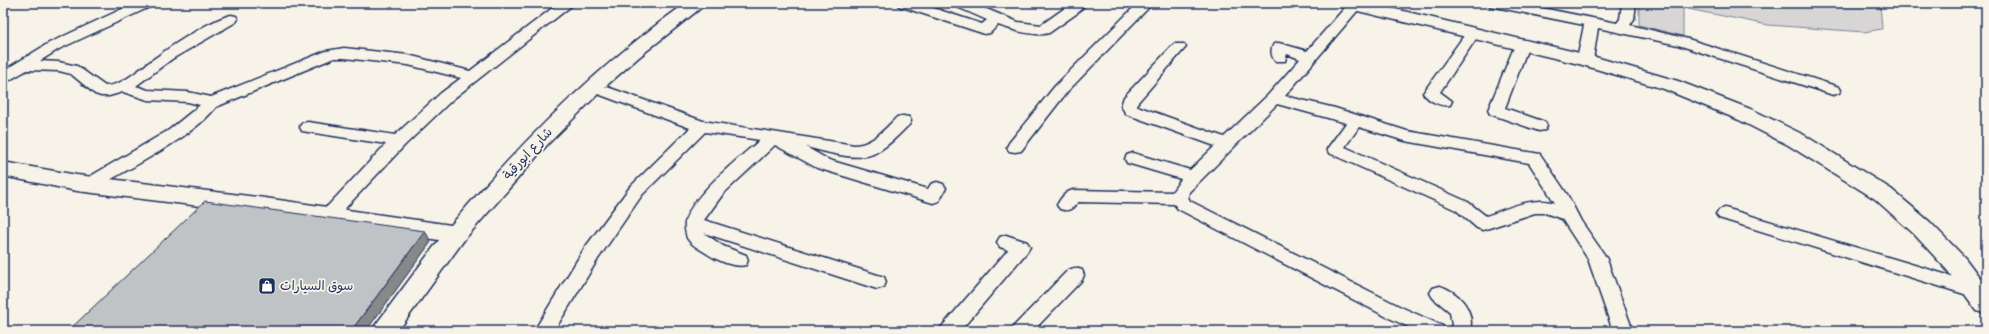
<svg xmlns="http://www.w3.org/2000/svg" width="1989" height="334" viewBox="0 0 1989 334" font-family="'Indie Flower','Playpen Sans Arabic',sans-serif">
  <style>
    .green { fill: #d7d6d4; stroke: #798299 }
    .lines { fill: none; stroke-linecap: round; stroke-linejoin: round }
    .minor-casing { stroke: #1b2f5e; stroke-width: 3 }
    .major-casing { stroke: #1b2f5e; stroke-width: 3 }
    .minor { fill: #f7f3e8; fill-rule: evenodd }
    .major { fill: #f7f3e8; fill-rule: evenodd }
    .shaded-wall { fill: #86888a; stroke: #1b2f5e }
    .building { fill: #c0c3c5; stroke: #1b2f5e }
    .labels { text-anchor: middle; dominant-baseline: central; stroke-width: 3.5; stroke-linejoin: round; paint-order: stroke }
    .street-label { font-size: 13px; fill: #1b2f5e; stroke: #f7f3e8 }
    .poi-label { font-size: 13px; fill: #1b2f5e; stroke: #f7f3e8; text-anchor: start }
  </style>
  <rect width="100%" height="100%" fill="#f7f3e8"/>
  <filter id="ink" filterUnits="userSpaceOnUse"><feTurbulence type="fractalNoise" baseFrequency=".025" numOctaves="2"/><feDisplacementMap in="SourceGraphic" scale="8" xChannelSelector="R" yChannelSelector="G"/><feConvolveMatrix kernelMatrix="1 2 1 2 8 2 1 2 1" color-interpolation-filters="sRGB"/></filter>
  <g filter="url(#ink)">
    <path class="green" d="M 1639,3 L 1880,3 L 1882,29 L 1864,32 L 1768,25 L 1683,8 L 1683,36 L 1639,25 Z"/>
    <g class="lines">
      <defs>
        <path id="minor" d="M 135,3 L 154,3 L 152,6 L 59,49 L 40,61 L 59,62 L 77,66 L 105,86 C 124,86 142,66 158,56 C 174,44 213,19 231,15 L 236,16 L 238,19 L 236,22 L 172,59 L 136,86 L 148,90 L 188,92 L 211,97 L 326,51 L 344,48 L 408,55 L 470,71 L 559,3 L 575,3 L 453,99 L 405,145 L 335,219 L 329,221 L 323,219 L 320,215 L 323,211 L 386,144 L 308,132 L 302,131 L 300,127 L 302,123 L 308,122 L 395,135 L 441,93 L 461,78 L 408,65 L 344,58 L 334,58 L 216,107 C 192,138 131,167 96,188 L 90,190 L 84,188 L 81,184 L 84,180 L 169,130 L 200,105 L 188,102 L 148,100 L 123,92 L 109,96 L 101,96 L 95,94 L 71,74 L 59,71 L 27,70 L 8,81 L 3,83 L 3,71 L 49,43 Z
          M 897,3 L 918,3 L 982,24 L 987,20 L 955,6 L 953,3 L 972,3 L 1018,22 L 1041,25 L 1072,3 L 1087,3 L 1076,14 L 1049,33 C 1034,37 1013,30 998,25 L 990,33 L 985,34 L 899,6 Z
          M 1138,3 L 1153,3 L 1067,92 L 1021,151 L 1015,152 L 1009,151 L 1007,147 L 1009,143 L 1055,86 Z
          M 1349,3 L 1364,3 L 1285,96 L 1335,108 L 1407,131 L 1540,154 L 1567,194 L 1581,221 L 1606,257 L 1633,331 L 1613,331 L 1588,259 L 1562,219 L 1545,213 L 1535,213 L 1483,230 L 1477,228 L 1456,210 L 1329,153 L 1327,149 L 1346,123 L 1277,104 L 1189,192 L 1188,197 L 1190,201 L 1401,307 L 1443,326 L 1446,331 L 1417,331 L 1387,317 L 1178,209 L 1174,204 L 1078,202 C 1072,209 1069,212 1060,209 L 1057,205 C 1061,198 1065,192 1073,190 L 1172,192 L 1181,179 L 1127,163 L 1125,159 L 1127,155 L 1133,153 L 1190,170 L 1215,146 L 1126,114 L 1121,106 L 1124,97 L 1174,44 L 1184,44 L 1186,47 L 1138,102 L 1137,106 L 1224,137 L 1268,95 L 1300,59 L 1287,54 L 1285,61 L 1275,61 C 1271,56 1270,49 1274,44 L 1279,43 L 1307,51 ZM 1359,127 L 1405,141 L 1529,163 L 1555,203 C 1532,196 1507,209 1486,216 L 1468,202 L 1345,147 Z
          M 1488,3 L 1517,3 L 1617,23 L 1620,19 L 1622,3 L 1636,3 L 1634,19 L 1630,25 L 1688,39 L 1839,87 L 1841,90 L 1839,93 L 1833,95 L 1827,93 L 1678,45 L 1598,28 L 1593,60 L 1590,63 L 1580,63 L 1577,60 L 1584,25 L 1495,7 L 1490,6 Z
          M 1473,29 L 1478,30 L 1480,33 L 1440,92 L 1452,101 L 1450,105 C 1440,107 1429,101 1423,93 L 1468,30 Z
          M 1522,41 L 1527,42 L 1529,45 L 1505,108 L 1545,122 L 1547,126 L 1545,130 L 1539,131 L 1490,114 L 1488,110 L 1515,45 L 1517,42 Z
          M 593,82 L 703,121 L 854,145 C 872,145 885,129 897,117 L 903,116 L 909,117 L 911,121 L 909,125 C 898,135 887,148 873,154 C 857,162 823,151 806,147 L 829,160 L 928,189 L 931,184 L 937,182 L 943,184 L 946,188 L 939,201 L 933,203 L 817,168 L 775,145 L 723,194 L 704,220 L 884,277 L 886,282 L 884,287 L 877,289 L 704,233 L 723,246 L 746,255 L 748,260 L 746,265 C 734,268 716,260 706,253 C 700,249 691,245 687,238 C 686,234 684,228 685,223 C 689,198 740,157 760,140 L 705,132 L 642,195 L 598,259 L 554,331 L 534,331 L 584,249 L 630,187 L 690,128 L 587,90 L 585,87 L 587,84 Z
          M 1725,208 L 1984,286 L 1986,292 L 1984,296 L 1977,298 L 1719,218 L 1716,214 L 1719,210 Z
          M 1006,235 L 1027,242 L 1030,247 L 1027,252 L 960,331 L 938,331 L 1008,250 L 1000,247 L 997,242 L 1000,237 Z
          M 1075,268 L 1082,270 L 1084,275 L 1082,280 L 1033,331 L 1011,331 L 1014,326 L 1068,270 Z
          M 1440,286 C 1459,292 1475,310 1470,331 L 1447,331 L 1452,325 L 1450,312 L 1433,298 L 1430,293 L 1433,288 Z"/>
        <path id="major" d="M 686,3 L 707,3 L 639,57 L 607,85 L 547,145 L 464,240 L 398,331 L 371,331 L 439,240 L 233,210 L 77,191 L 3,176 L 3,162 L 77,175 L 265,198 L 451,225 C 521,142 597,66 686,3 Z
          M 1338,3 L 1370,3 L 1592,56 L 1678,81 L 1753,110 L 1804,135 L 1891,189 L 1930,222 L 1965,258 L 1986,286 L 1986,314 L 1977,311 L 1947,270 L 1914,234 L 1875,199 L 1788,145 L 1739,120 L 1664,89 L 1579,64 L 1341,7 Z"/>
      </defs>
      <use href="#minor" class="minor-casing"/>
      <use href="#major" class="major-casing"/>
      <use href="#minor" class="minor"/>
      <use href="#major" class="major"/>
    </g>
    <path class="shaded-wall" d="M 425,231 L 431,242 L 366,331 L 351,331 Z"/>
    <path class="building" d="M 205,201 L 425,231 L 351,331 L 68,331 Z"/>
  </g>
  <defs>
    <symbol id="shop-square" viewBox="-11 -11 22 22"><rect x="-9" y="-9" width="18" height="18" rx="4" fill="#1b2f5e" stroke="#f7f3e8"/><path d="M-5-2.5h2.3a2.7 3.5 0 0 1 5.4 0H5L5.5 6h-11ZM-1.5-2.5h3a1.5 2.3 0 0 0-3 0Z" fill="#fff"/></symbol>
  </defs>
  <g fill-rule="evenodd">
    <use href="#shop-square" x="257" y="276" width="20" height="20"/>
  </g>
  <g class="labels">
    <g class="street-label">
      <text transform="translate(528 154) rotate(-47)">شارع ابورقية</text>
    </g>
    <g class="poi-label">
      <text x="280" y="286">سوق السيارات</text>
    </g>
  </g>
  <rect width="1989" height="334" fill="none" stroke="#f7f3e8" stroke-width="16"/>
  <rect x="8" y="8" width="1973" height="318" fill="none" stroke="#1b2f5e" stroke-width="1.5" filter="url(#ink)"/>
</svg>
